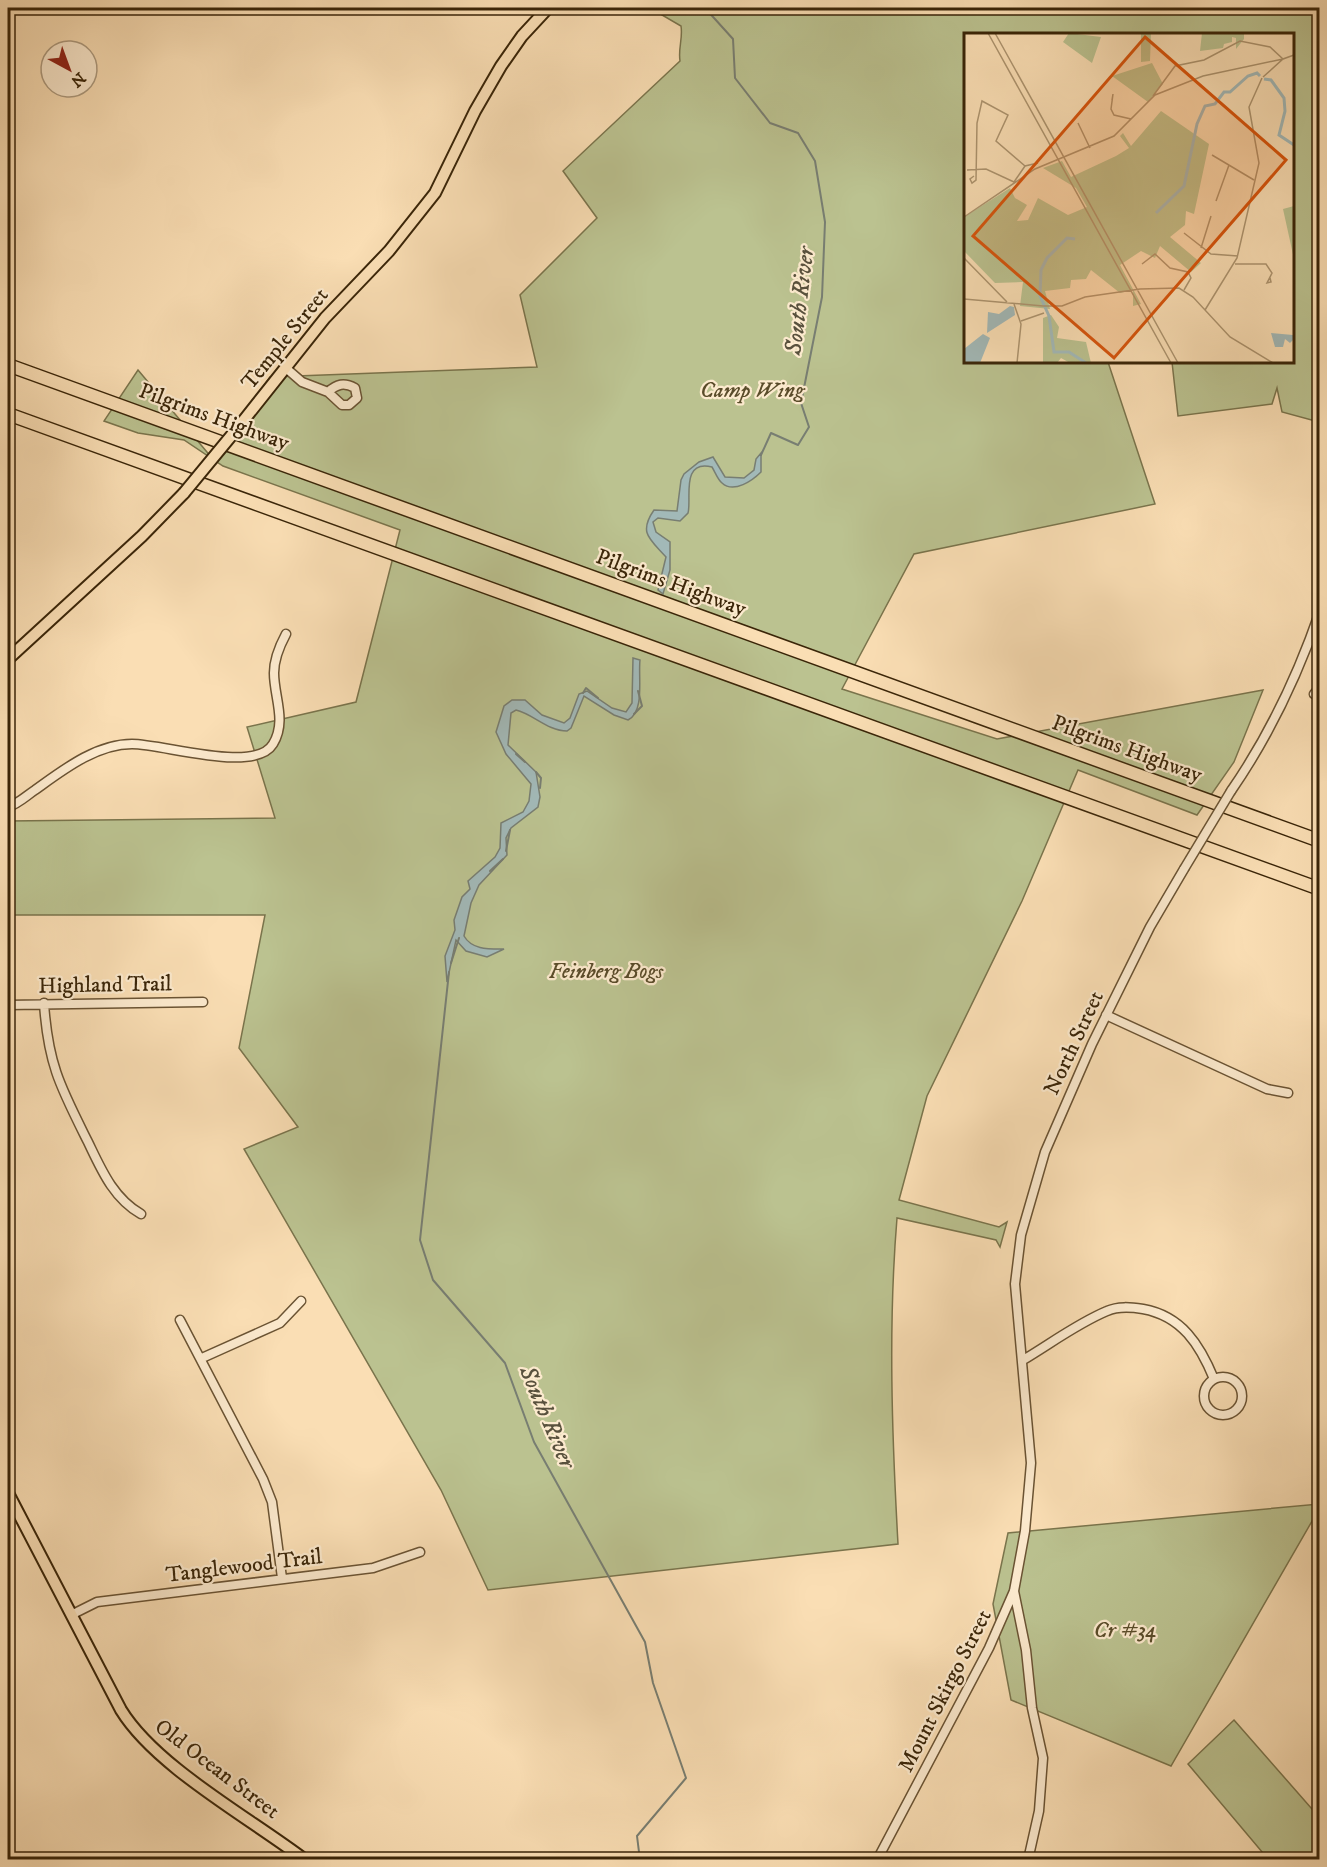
<svg xmlns="http://www.w3.org/2000/svg" width="1327" height="1867" viewBox="0 0 1327 1867" font-family="'IM FELL DW Pica',serif">
  <style>
    .green { fill: #bbc290; stroke: #7a744c; stroke-width: 1.5 }
    .water { fill: #a2b9b8; stroke: #787e72; stroke-width: 1.5 }
    .lines { fill: none; stroke-linecap: round; stroke-linejoin: round }
    .stream { stroke: #787e72; stroke-width: 2 }
    .minor-casing { stroke: #6a5333; stroke-width: 11 }
    .major-casing { stroke: #3a2508; stroke-width: 14 }
    .highway-casing { stroke: #3a2508; stroke-width: 15 }
    .minor { stroke: #fceace; stroke-width: 8 }
    .major { stroke: #fadeb4; stroke-width: 10 }
    .highway { stroke: #fadeb4; stroke-width: 12 }
    .minor-bridge-casing { stroke: #6a5333; stroke-width: 11; stroke-linecap: butt }
    .major-bridge-casing { stroke: #3a2508; stroke-width: 14; stroke-linecap: butt }
    .minor-bridge { stroke: #fceace; stroke-width: 8 }
    .major-bridge { stroke: #fadeb4; stroke-width: 10 }
    .labels { text-anchor: middle; dominant-baseline: central; stroke-width: 4.5; stroke-linejoin: round; paint-order: stroke }
    .street-label { font-size: 22px; fill: #3a2508; stroke: #fceace }
    .park-label { font-size: 22px; font-style: italic; fill: #5a4c2a; stroke: #fceace }
    .water-label { font-size: 24px; font-style: italic; fill: #59513d; stroke: #fceace }
    .inset-river { fill: none; stroke: #a2b9b8; stroke-width: 3 }
    .inset-road { fill: none; stroke: #ad946f; stroke-width: 1.5 }
    .view { fill: #d7540c; fill-opacity: 0.15; stroke: #d7540c; stroke-width: 3 }
    .inset-edge { fill: none; stroke: #3a2508; stroke-width: 3 }
  </style>
  <rect width="100%" height="100%" fill="#fadeb4"/>
  <filter id="stains"><feTurbulence type="fractalNoise" baseFrequency=".00333" numOctaves="4"/><feColorMatrix values="0 0 0 0 .2 0 0 0 0 .09 0 0 0 0 .02 0 0 0 .5 -.17"/></filter>
  <radialGradient id="worn" r=".72"><stop offset=".6" stop-color="#630" stop-opacity="0"/><stop offset="1" stop-color="#630" stop-opacity=".3"/></radialGradient>
  <path class="green" d="M 650,8 L 1319,8 L 1319,422 L 1282,412 L 1277,388 L 1272,404 L 1178,416 L 1172,362 L 1292,362 L 1292,34 L 966,34 L 966,362 L 1108,362 L 1155,504 L 914,554 L 842,689 L 997,739 L 1263,690 L 1234,762 L 1197,815 L 1078,770 L 1022,901 L 927,1096 L 899,1200 L 999,1227 L 1007,1222 L 1000,1247 L 996,1240 L 897,1218 C 888,1326 892,1436 898,1544 L 488,1590 L 441,1490 L 244,1149 L 298,1127 L 239,1048 L 265,915 L 8,915 L 8,821 L 275,818 L 247,727 L 356,702 L 400,530 L 223,466 L 184,440 L 138,433 L 104,421 L 138,370 L 212,458 L 270,377 L 537,367 L 520,295 L 597,218 L 563,171 L 680,61 C 678,48 683,39 681,26 Z
    M 1319,1504 L 1319,1509 L 1171,1766 L 1011,1700 L 993,1604 L 1008,1533 Z
    M 1234,1720 L 1319,1817 L 1319,1859 L 1268,1859 L 1188,1764 Z"/>
  <path class="water" d="M 761,453 L 761,472 C 753,480 734,494 722,483 C 718,480 715,472 712,467 C 680,459 692,500 688,513 L 680,521 L 658,518 L 653,522 L 656,532 L 670,542 L 670,570 L 663,594 L 658,590 L 666,557 C 650,539 638,533 654,510 L 677,511 L 681,480 L 684,474 L 699,462 L 713,457 L 725,477 L 744,478 L 754,470 L 756,459 Z
    M 633,658 L 640,660 C 638,677 645,712 628,720 L 614,715 L 584,696 L 571,728 L 567,731 C 548,731 533,714 516,710 L 511,713 L 508,745 L 536,772 L 540,797 L 538,807 L 511,828 L 506,838 L 507,855 L 479,885 L 471,903 L 464,936 C 472,950 489,949 504,949 L 487,957 L 466,951 L 456,940 L 447,982 L 445,956 L 455,930 L 454,920 L 462,897 L 470,889 L 468,881 L 495,857 L 500,848 L 501,823 L 523,812 L 529,801 L 531,784 L 506,754 L 496,732 L 504,706 L 512,700 L 525,700 L 542,715 L 564,723 L 570,718 L 579,694 L 587,691 L 612,708 L 626,712 L 632,703 Z"/>
  <g class="lines">
    <path class="stream" d="M 705,8 L 733,39 L 735,78 L 770,123 L 798,133 L 815,161 L 825,222 L 822,297 L 801,403 L 809,427 L 798,445 L 771,433 L 761,455
      M 583,693 L 586,688 L 598,698
      M 634,714 L 642,706 L 638,691
      M 516,754 L 525,762
      M 536,772 L 541,778 L 540,788
      M 506,851 L 510,830
      M 490,871 L 503,859
      M 451,963 L 459,938
      M 449,972 L 420,1240 L 433,1280 L 505,1363 L 534,1442 L 645,1642 L 653,1683 L 686,1778 L 637,1836 L 640,1860"/>
    <defs>
      <path id="minor" d="M 287,369 L 302,382 L 328,392 L 342,405 L 349,405 L 357,398 L 355,388 C 344,382 337,384 328,392
        M 1314,694 L 1320,687
        M 1231,791 C 1269,736 1298,675 1320,611
        M 8,807 C 18,804 26,796 35,790 C 63,770 96,744 132,744 C 164,744 255,774 273,744 C 287,721 274,697 274,673 C 274,659 279,647 286,634
        M 44,1003 C 48,1065 61,1088 88,1142 C 101,1169 113,1198 141,1214
        M 8,1005 L 203,1002
        M 1106,1015 L 1267,1089 L 1288,1093
        M 180,1320 L 263,1479 L 272,1502 L 282,1578
        M 202,1358 L 280,1323 L 301,1301
        M 1023,1360 C 1050,1344 1078,1323 1107,1311 C 1118,1306 1130,1307 1143,1309 C 1182,1316 1200,1345 1214,1379
        M1204 1396a19 19 0 1 1 38 0a19 19 0 1 1-38 0Z
        M 1014,1591 L 1026,1650 L 1032,1708 L 1043,1758 L 1039,1811 L 1028,1860
        M 73,1614 L 97,1602 L 373,1568 L 420,1552
        M 877,1860 L 989,1648 L 1014,1591 L 1025,1531 L 1031,1463 L 1015,1284 L 1021,1235 L 1045,1152 L 1092,1044 L 1150,927 L 1184,869"/>
      <path id="major" d="M 236,430 L 325,318 L 389,251 L 435,193 L 475,111 L 501,66 L 522,36 L 548,8
        M 8,659 L 142,536 L 184,493
        M 8,1493 L 121,1710 C 156,1767 250,1818 305,1860"/>
      <path id="highway" d="M 8,365 L 1320,841
        M 8,414 L 1320,889"/>
    </defs>
    <use href="#minor" class="minor-casing"/>
    <use href="#major" class="major-casing"/>
    <use href="#highway" class="highway-casing"/>
    <use href="#minor" class="minor"/>
    <use href="#major" class="major"/>
    <use href="#highway" class="highway"/>
    <defs>
      <path id="minor-bridge" d="M 1184,869 L 1231,791"/>
      <path id="major-bridge" d="M 184,493 L 236,430"/>
    </defs>
    <use href="#minor-bridge" class="minor-bridge-casing"/>
    <use href="#major-bridge" class="major-bridge-casing"/>
    <use href="#minor-bridge" class="minor-bridge"/>
    <use href="#major-bridge" class="major-bridge"/>
  </g>
  <g class="labels">
    <g class="street-label">
      <text transform="translate(285 339) rotate(-51)">Temple Street</text>
      <text transform="translate(214 417) rotate(20)">Pilgrims Highway</text>
      <text transform="translate(671 583) rotate(20)">Pilgrims Highway</text>
      <text transform="translate(1127 749) rotate(20)">Pilgrims Highway</text>
      <text transform="translate(105 985) rotate(-1)">Highland Trail</text>
      <text transform="translate(1074 1043) rotate(-65)">North Street</text>
      <text transform="translate(244 1566) rotate(-7)">Tanglewood Trail</text>
      <text transform="translate(945 1691) rotate(-63)">Mount Skirgo Street</text>
      <text transform="translate(217 1769) rotate(37)">Old Ocean Street</text>
    </g>
    <g class="park-label">
      <text x="752" y="390">Camp Wing</text>
      <text x="606" y="971">Feinberg Bogs</text>
      <text x="1125" y="1630">Cr #34</text>
    </g>
    <g class="water-label">
      <text transform="translate(800 301) rotate(-83)">South River</text>
      <text transform="translate(547 1417) rotate(67)">South River</text>
    </g>
  </g>
  <g transform="translate(964 33)">
    <rect width="330" height="330" fill="#fadeb4"/>
    <path d="M 105,0 L 137,4 L 128,30 L 99,9 ZM 177,0 L 187,0 L 186,28 L 177,29 ZM 238,0 L 280,0 L 280,6 L 272,16 L 272,5 L 268,4 L 268,9 L 260,11 L 259,15 L 236,18 ZM 188,30 L 199,51 L 184,69 L 148,43 ZM 197,78 L 245,111 L 230,181 L 222,178 L 221,192 L 206,204 L 237,230 L 227,239 L 196,213 L 191,225 L 177,218 L 156,232 L 177,271 L 169,273 L 169,257 L 156,260 L 127,237 L 122,246 L 107,247 L 106,255 L 81,258 L 86,276 L 56,273 L 59,249 L 31,250 L 0,218 L 0,184 L 46,155 L 51,165 L 63,172 L 53,188 L 64,187 L 74,165 L 104,182 L 123,174 L 112,155 L 79,135 L 98,128 L 107,144 L 152,123 L 165,115 L 156,103 L 159,100 L 167,113 ZM 330,173 L 330,226 L 319,176 ZM 87,282 L 95,294 L 93,305 L 122,309 L 127,330 L 106,330 L 97,325 L 93,330 L 79,330 L 79,285 Z" fill="#bbc290"/>
    <path d="M 46,273 L 50,274 L 51,282 L 23,300 L 24,279 L 35,281 ZM 307,300 L 329,302 L 330,306 L 326,310 L 321,306 L 319,314 L 311,314 ZM 19,301 L 26,305 L 16,330 L 0,330 L 0,316 Z" fill="#a2b9b8"/>
    <path class="inset-river" d="M 300,46 L 307,47 L 320,65 L 321,78 L 315,102 L 330,112M 192,180 L 220,153 L 233,91 L 241,73 L 251,71 L 260,59 L 266,59 L 284,43 L 293,40 L 296,43M 111,206 L 103,205 L 83,225 L 77,237 L 76,263 L 85,283 L 90,319 L 105,319 L 122,330"/>
    <path class="inset-road" d="M 24,0 L 207,330M 31,0 L 214,330M 299,44 L 319,26 L 330,22M 148,67 L 149,61 L 147,76 L 150,82 L 167,86M 114,90 L 126,115M 248,122 L 290,147M 3,137 L 22,136 L 50,149 L 61,133 L 74,130M 10,143 L 6,146 L 8,150 L 12,147 L 13,90 L 18,68 L 44,82 L 32,108 L 61,133M 252,168 L 265,132M 0,184 L 71,136 L 150,103 L 191,62 L 239,43 L 319,26 L 306,14 L 276,8 L 240,27 L 211,33 L 189,63M 220,200 L 247,221 L 274,223M 237,215 L 247,183M 0,225 L 43,269M 178,231 L 191,221 L 206,235 L 224,239 L 227,245 L 220,257M 271,231 L 302,231 L 308,240 L 303,250 L 307,249 L 306,245M 0,266 L 79,273M 50,271 L 57,291 L 53,330M 79,273 L 98,273 L 121,264 L 176,256 L 215,255 L 229,264 L 266,304 L 309,330M 241,277 L 273,225 L 295,130 L 285,74 L 298,45M 57,288 L 80,280"/>
    <path class="view" d="M 181,4 L 322,127 L 150,325 L 9,203 Z"/>
    <rect width="330" height="330" class="inset-edge"/>
  </g>
  <rect width="1327" height="1867" fill="none" stroke="#fadeb4" stroke-width="30"/>
  <rect x="9" y="9" width="1309" height="1849" fill="none" stroke="#3a2508" stroke-width="3"/>
  <rect x="15" y="15" width="1297" height="1837" fill="none" stroke="#3a2508" stroke-width="1.5"/>
  <g transform="translate(69 69) rotate(139)"><circle r="28" fill="#fceace" stroke="#ae9b7f" stroke-width="1.5"/>
  <path d="M0-4.5L10 22L0 15L-10 22Z" fill="#8f2418"/>
  <text y="-9" font-size="16" font-weight="bold" text-anchor="middle" fill="#3a2508">N</text>
  </g>
  <rect width="100%" height="100%" filter="url(#stains)"/>
  <rect width="100%" height="100%" fill="url(#worn)"/>
</svg>
